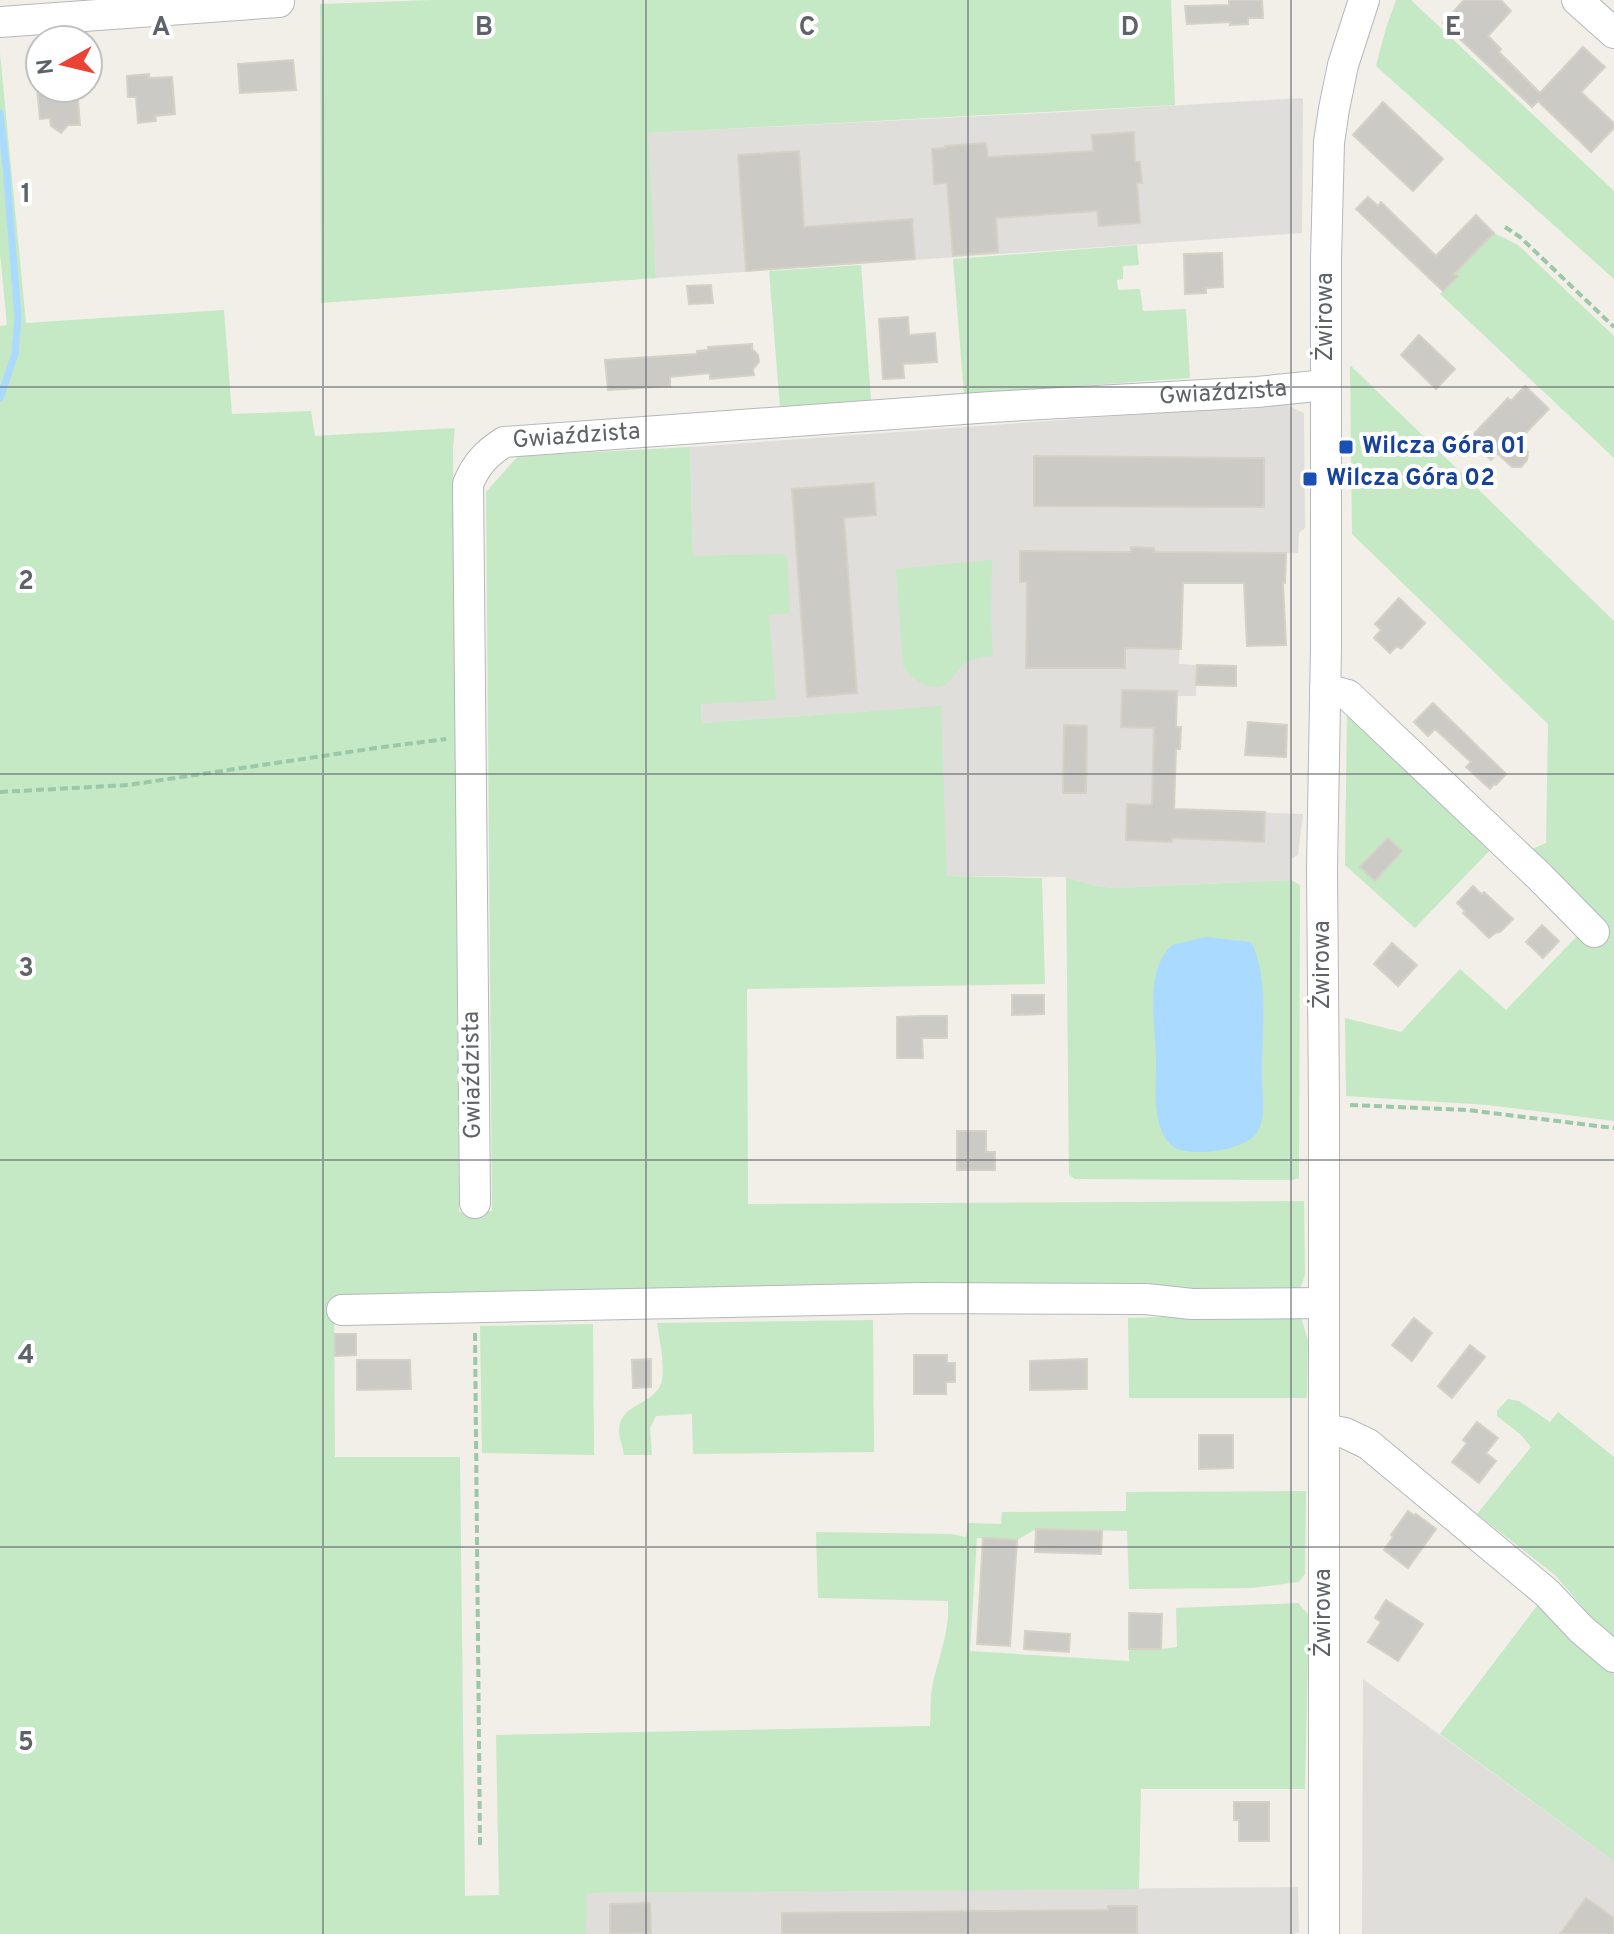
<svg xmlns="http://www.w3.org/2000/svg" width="1614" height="1934" viewBox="0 0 1614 1934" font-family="Overpass,sans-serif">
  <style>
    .industrial { fill: #e0deda }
    .green { fill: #c5e8c5 }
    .water { fill: #aadaff }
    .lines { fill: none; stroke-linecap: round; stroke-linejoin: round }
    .stream { stroke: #aadaff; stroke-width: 7 }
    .building { fill: #cccac5; stroke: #d6d1c6; stroke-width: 2 }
    .minor-casing { stroke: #b5b8bc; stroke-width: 32 }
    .path { stroke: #9cc7a9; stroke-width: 4; stroke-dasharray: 8 4; stroke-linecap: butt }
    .minor { stroke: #fff; stroke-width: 30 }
    .grid { fill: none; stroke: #5f6368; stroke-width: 2; stroke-opacity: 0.55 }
    .transit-dot { fill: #1a4fb4; stroke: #fff; stroke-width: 3 }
    .labels { text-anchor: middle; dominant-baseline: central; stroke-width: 8; stroke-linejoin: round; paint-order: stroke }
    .street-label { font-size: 24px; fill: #5f6368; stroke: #fff }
    .transit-label { font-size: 24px; font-weight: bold; fill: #164399; stroke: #fff; text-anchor: start }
    .grid-label { font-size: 26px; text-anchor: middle; font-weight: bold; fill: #5f6368; stroke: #fff; stroke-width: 8; stroke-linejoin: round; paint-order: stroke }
  </style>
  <rect width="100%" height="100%" fill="#f1efe8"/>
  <path class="industrial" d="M 1303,98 L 1302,233 L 656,278 L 647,133 L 1045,113 Z
    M 1285,404 L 1304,413 L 1305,528 L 1299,533 L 1298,553 L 1286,553 L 1285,583 L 1183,584 L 1179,664 L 1197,665 L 1196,696 L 1176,696 L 1176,726 L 1181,727 L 1180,749 L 1176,750 L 1174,809 L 1303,814 L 1298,855 L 1291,859 L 1291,880 L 1117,888 L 1096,886 L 1066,877 L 947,876 L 872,711 L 702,723 L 693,557 L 690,447 L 1241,407 L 1242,410 Z
    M 1363,1679 L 1614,1861 L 1614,1934 L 1362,1934 Z
    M 1298,1887 L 1299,1932 L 1294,1934 L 586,1934 L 586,1893 Z"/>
  <path class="green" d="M 432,0 L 1171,0 L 1175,105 L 648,133 L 656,278 L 321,303 L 320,4 Z
    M 1396,0 L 1411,0 L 1614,191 L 1614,279 L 1376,66 L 1386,28 Z
    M 0,53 L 26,323 L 224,310 L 232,414 L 311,411 L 315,436 L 455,428 L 453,447 L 459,1212 L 492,1211 L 486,492 L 518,456 L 690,447 L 693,556 L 783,554 L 787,557 L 790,613 L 769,615 L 776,700 L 701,704 L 702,723 L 941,706 L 947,876 L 1042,878 L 1045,984 L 747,989 L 748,1204 L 1304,1201 L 1305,1275 L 1299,1292 L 334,1298 L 335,1457 L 460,1457 L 465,1896 L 499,1895 L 496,1735 L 930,1726 C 931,1714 930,1700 932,1688 C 938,1657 950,1634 948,1601 L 818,1598 L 816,1532 L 951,1534 L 966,1537 L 968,1523 L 1001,1524 L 1002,1512 L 1126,1511 L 1126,1492 L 1306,1491 L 1305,1574 L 1299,1582 L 1252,1588 L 1129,1589 L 1127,1531 L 1036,1529 L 1017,1540 L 977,1538 L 970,1651 L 1129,1661 L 1129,1649 L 1161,1649 L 1177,1647 L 1176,1608 L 1298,1603 L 1309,1615 L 1305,1789 L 1141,1789 L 1139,1889 L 587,1893 L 586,1934 L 0,1934 L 0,326 L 7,325 L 0,253 Z
    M 1494,233 L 1518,245 L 1614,336 L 1614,458 L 1440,294 L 1457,277 L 1455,274 Z
    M 1137,245 L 1139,265 L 1123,266 L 1123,279 L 1117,280 L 1118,290 L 1140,289 L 1143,311 L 1186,309 L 1190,378 L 964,394 L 953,259 Z
    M 861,265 L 871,400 L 780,407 L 769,271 Z
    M 1350,365 L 1614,621 L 1614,1121 L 1488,1105 L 1346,1096 L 1345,1018 L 1401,1032 L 1460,969 L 1506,1010 L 1578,935 L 1525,852 L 1546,843 L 1548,724 L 1352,534 Z
    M 992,560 L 991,617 L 993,656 C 982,657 972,658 963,665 C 957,670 955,675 951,680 C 935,697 913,680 903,666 L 896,569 Z
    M 1347,711 L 1493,847 L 1415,928 L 1345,865 Z
    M 1066,877 L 1096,886 L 1117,888 L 1291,880 L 1300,885 L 1299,1178 L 1293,1180 L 1075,1179 L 1069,1175 Z
    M 1300,1313 L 1308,1341 L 1307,1398 L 1129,1398 L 1128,1318 Z
    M 873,1320 L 874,1452 L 693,1454 L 692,1414 L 656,1416 L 650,1428 L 652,1455 L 624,1455 C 623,1447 619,1438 619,1430 C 620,1404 650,1406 660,1386 C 667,1373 659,1338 657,1323 Z
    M 593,1324 L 594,1455 L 482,1453 L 480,1326 Z
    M 1508,1399 L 1519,1401 L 1550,1422 L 1558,1412 L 1614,1457 L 1614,1641 L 1605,1633 L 1555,1575 L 1477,1514 L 1531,1447 L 1520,1434 L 1497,1416 L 1497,1411 Z
    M 1542,1599 L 1596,1660 L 1614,1674 L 1614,1861 L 1440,1734 Z"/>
  <path class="water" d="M 1206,937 L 1251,942 C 1269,976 1262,1030 1262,1068 C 1261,1087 1267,1111 1259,1129 C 1250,1151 1194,1157 1175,1148 C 1173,1147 1168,1141 1166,1139 C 1151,1116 1157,1083 1156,1056 C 1155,1029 1148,984 1161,960 C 1164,954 1168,949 1172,945 Z"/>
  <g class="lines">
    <path class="stream" d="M 0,113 L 6,166 L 18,317 L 15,354 L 0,398"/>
  </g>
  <path class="building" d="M 1229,0 L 1262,0 L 1263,18 L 1248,18 L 1248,24 L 1230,25 L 1230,22 L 1187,24 L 1185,6 L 1229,5 Z
    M 1464,0 L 1501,0 L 1511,11 L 1488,36 L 1501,49 L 1499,52 L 1540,93 L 1583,47 L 1605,67 L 1581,92 L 1614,123 L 1614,128 L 1591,152 L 1538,101 L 1532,107 L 1443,23 Z
    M 293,60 L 296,90 L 240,93 L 238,64 Z
    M 149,74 L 149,78 L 172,77 L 175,114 L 155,116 L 156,121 L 138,123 L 136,97 L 128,97 L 127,76 Z
    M 37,88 L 77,88 L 80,125 L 68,125 L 61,133 L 51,126 L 50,118 L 40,119 Z
    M 1383,102 L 1443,159 L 1413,191 L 1353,135 Z
    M 1134,132 L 1135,162 L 1140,162 L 1142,183 L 1137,183 L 1140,223 L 1099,226 L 1097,211 L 996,218 L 998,252 L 953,256 L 947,183 L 934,184 L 932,149 L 945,148 L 945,146 L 986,143 L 988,157 L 1093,151 L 1092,135 Z
    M 799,151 L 804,227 L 912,219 L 915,259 L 746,271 L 738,155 Z
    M 1368,197 L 1378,206 L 1381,202 L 1436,256 L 1476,215 L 1494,233 L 1454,274 L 1458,276 L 1443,291 L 1356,209 Z
    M 1222,253 L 1223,287 L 1206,288 L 1206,293 L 1185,294 L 1184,254 Z
    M 711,285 L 713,303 L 689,304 L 687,286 Z
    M 908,317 L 909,335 L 935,333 L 937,362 L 903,364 L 904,378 L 883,379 L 879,319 Z
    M 1419,335 L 1455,369 L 1436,389 L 1401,355 Z
    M 752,344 L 752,349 L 758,355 L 759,362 L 753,369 L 754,375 L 710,379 L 710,373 L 670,377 L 670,386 L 608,390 L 605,360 L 697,354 L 697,351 L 708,350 L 708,347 Z
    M 1525,386 L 1549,409 L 1517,442 L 1528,452 L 1527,460 L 1521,467 L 1512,467 L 1497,453 L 1491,460 L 1469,439 L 1508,398 L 1511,401 Z
    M 1034,456 L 1264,458 L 1264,507 L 1034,506 Z
    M 874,483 L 876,515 L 844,518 L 857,693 L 807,697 L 792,489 Z
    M 1131,547 L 1154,548 L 1154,552 L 1286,553 L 1285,583 L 1283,583 L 1286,645 L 1247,646 L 1244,583 L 1183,583 L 1181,649 L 1125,648 L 1125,668 L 1026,668 L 1027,582 L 1020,582 L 1020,551 L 1131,552 Z
    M 1399,598 L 1425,623 L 1401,649 L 1397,646 L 1390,653 L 1374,638 L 1381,630 L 1375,624 Z
    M 1197,665 L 1236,666 L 1236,686 L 1196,685 Z
    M 1122,690 L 1177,691 L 1176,727 L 1181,727 L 1180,749 L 1176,749 L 1174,809 L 1265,812 L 1264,842 L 1172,838 L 1172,842 L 1126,840 L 1127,804 L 1152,805 L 1154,728 L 1121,727 Z
    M 1433,703 L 1506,774 L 1496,785 L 1494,784 L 1490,789 L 1466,767 L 1471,762 L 1435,729 L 1428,736 L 1414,722 Z
    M 1248,722 L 1287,725 L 1286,757 L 1245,755 Z
    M 1064,725 L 1087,726 L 1086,793 L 1063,793 Z
    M 1388,838 L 1402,851 L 1375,881 L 1360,867 Z
    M 1473,886 L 1481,894 L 1484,892 L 1513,919 L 1500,932 L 1495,933 L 1489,938 L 1463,913 L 1465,911 L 1457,903 Z
    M 1542,925 L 1559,941 L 1543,958 L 1526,942 Z
    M 1392,943 L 1417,965 L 1398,986 L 1374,964 Z
    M 1012,995 L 1044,995 L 1044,1014 L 1012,1015 Z
    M 921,1016 L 947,1016 L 947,1038 L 922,1038 L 923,1058 L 897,1058 L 897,1017 Z
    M 957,1131 L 986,1131 L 986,1152 L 995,1152 L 995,1170 L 957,1170 Z
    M 1414,1318 L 1432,1333 L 1412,1361 L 1392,1345 Z
    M 335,1334 L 356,1334 L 356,1355 L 335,1356 Z
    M 1470,1345 L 1485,1357 L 1452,1398 L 1438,1386 Z
    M 914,1355 L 947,1355 L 947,1363 L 955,1363 L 955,1382 L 946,1382 L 946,1394 L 914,1394 Z
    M 651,1359 L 651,1387 L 633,1388 L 632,1360 Z
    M 1087,1359 L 1087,1389 L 1030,1390 L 1030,1361 Z
    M 357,1360 L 410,1360 L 411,1389 L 357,1390 Z
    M 1477,1422 L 1498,1438 L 1486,1453 L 1496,1461 L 1479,1483 L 1452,1462 L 1467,1443 L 1463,1440 Z
    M 1199,1435 L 1233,1435 L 1233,1468 L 1199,1469 Z
    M 1408,1511 L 1415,1516 L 1416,1514 L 1436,1529 L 1408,1568 L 1384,1550 L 1393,1537 L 1391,1535 Z
    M 1036,1529 L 1102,1531 L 1101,1554 L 1035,1552 Z
    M 983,1538 L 1017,1540 L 1010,1646 L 977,1644 Z
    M 1386,1600 L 1423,1624 L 1398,1661 L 1368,1642 L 1381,1622 L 1375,1618 Z
    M 1129,1613 L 1162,1614 L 1161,1649 L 1129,1649 Z
    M 1025,1631 L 1070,1634 L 1069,1652 L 1024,1649 Z
    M 1234,1802 L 1269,1802 L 1269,1841 L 1239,1841 L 1239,1820 L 1234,1820 Z
    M 1586,1898 L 1614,1918 L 1614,1934 L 1560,1934 Z
    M 650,1903 L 651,1933 L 610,1934 L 610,1904 Z
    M 1108,1906 L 1137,1906 L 1137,1934 L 782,1934 L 782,1913 L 1108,1910 Z"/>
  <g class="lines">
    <defs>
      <g id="minor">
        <path d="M 1577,0 L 1614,33"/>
        <path d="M 0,22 L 279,2"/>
        <path d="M 1325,689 L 1348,695 L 1540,877 L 1594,932"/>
        <path id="s1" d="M 475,1203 L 468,484 C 476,464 487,453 504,442 L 991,407 L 1257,392 L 1326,385"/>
        <path d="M 342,1310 L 920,1298 L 1146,1299 L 1192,1304 L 1324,1303"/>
        <path d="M 1324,1429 L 1345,1433 L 1368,1444 L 1547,1593 L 1581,1629 L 1614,1657"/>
        <path d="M 1324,1934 L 1324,1104 L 1322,869 L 1326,647 L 1326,259 L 1329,142 L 1334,109 L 1343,65 L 1364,0"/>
      </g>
    </defs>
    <use href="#minor" class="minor-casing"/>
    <path class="path" d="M 1505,227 L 1520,237 L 1614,327
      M 0,792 L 128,785 L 376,748 L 446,739
      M 1350,1105 L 1467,1110 L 1614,1128
      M 475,1333 L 480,1846"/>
    <use href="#minor" class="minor"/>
  </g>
  <path class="grid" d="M 323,0 L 323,1934M 646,0 L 646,1934M 968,0 L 968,1934M 1291,0 L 1291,1934M 0,387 L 1614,387M 0,774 L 1614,774M 0,1160 L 1614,1160M 0,1547 L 1614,1547"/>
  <g class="transit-dot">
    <rect x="1338" y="439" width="16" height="16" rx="4"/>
    <rect x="1302" y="471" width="16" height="16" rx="4"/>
  </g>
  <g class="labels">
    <g class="street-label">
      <text transform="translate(1326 317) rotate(-90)">Żwirowa</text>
      <text stroke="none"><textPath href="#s1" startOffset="1496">Gwiaździsta</textPath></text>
      <text stroke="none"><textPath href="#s1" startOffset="848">Gwiaździsta</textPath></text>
      <text transform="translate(1323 965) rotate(-90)">Żwirowa</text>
      <text transform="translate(473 1075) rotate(-91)">Gwiaździsta</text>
      <text transform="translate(1324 1613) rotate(-90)">Żwirowa</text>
    </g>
    <g class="transit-label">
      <text x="1362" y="447">Wilcza Góra 01</text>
      <text x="1326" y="479">Wilcza Góra 02</text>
    </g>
  </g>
  <g class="grid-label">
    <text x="161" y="35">A</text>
    <text x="484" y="35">B</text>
    <text x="807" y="35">C</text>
    <text x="1130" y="35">D</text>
    <text x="1453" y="35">E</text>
    <text x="26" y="202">1</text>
    <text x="26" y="589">2</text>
    <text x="26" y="976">3</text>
    <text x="26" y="1363">4</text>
    <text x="26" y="1750">5</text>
  </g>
  <g transform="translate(64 64) rotate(262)"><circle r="38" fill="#ffffff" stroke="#bfc1c3" stroke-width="2"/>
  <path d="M0-6L14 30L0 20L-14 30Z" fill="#ea4335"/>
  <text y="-12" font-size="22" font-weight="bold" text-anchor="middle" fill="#5f6368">N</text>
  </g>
</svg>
